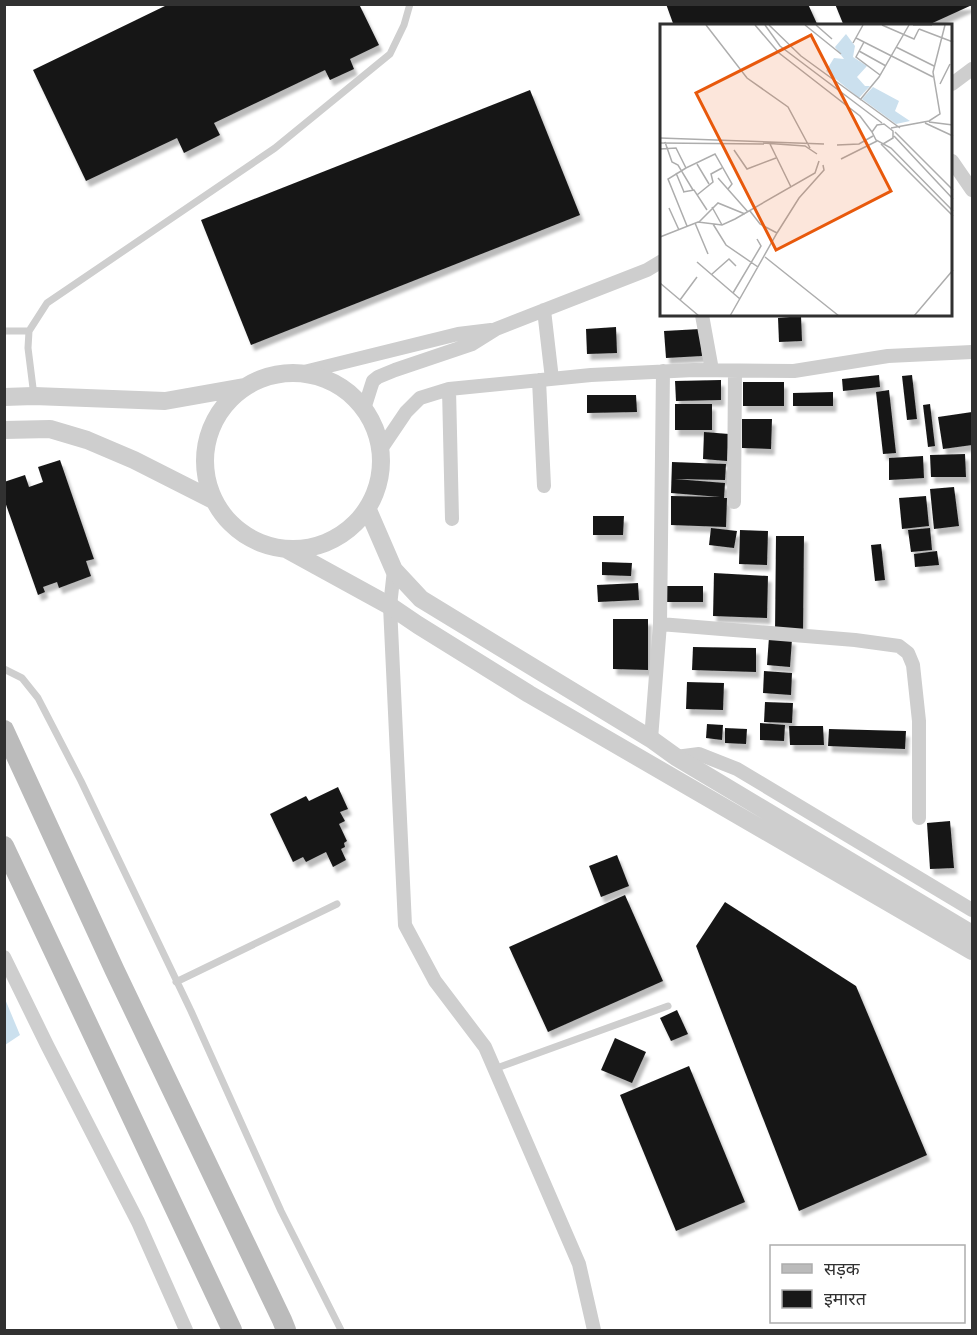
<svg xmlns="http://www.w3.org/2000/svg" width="977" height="1335" viewBox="0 0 977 1335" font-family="'Source Sans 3','Noto Sans Devanagari',sans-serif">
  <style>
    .water { fill: #cbe0ee }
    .building { fill: #181818; filter: url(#shadow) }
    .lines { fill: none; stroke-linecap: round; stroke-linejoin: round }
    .service { stroke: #cecece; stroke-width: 7 }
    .minor { stroke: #cecece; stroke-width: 14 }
    .tertiary { stroke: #cecece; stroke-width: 18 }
    .secondary { stroke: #bbb; stroke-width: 20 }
    .inset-road { fill: none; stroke: #adadad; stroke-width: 1.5 }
    .view { fill: #e8590c; fill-opacity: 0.15; stroke: #e8590c; stroke-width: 3 }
    .inset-edge { fill: none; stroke: #313131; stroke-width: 3 }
  </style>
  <defs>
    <filter id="shadow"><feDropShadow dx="3.5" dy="6" stdDeviation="1.5" flood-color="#0004"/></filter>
  </defs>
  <rect width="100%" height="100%" fill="#fff"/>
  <path class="water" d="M 5,999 L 20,1035 L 5,1045 L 4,1045 Z"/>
  <path class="building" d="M 169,4 L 359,4 L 379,45 L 350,59 L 354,69 L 330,80 L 325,70 L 214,123 L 220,135 L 184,153 L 177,138 L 86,181 L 33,70 Z
    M 666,4 L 808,4 L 818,26 L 674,26 Z
    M 835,4 L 972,4 L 972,5 L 926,26 L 844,26 Z
    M 530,90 L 580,215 L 251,345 L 201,220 Z
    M 801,316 L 802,341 L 779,342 L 778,318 Z
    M 616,327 L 617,353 L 587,354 L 586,329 Z
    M 700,329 L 702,356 L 666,358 L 664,331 Z
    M 879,375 L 880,387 L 843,391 L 842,379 Z
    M 912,375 L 917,419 L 907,420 L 902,376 Z
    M 721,380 L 721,400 L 676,401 L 675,381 Z
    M 743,382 L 784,382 L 784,406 L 743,406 Z
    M 889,390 L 896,453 L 883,454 L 876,392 Z
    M 833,392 L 833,406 L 793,406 L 793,393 Z
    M 587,395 L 636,395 L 637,412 L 587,413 Z
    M 675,404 L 712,404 L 712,430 L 675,430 Z
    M 930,404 L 935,446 L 928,447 L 923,405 Z
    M 972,412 L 972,445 L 943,449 L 938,417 Z
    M 742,419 L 772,419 L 771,449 L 742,448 Z
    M 704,432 L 729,434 L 727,461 L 703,459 Z
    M 965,454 L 966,477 L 931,477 L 930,455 Z
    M 923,456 L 924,478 L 889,480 L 889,458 Z
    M 60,460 L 94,559 L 86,561 L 91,576 L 59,588 L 57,582 L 43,587 L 45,592 L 38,595 L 4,499 L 4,482 L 25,475 L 29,487 L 43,482 L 38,467 Z
    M 672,462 L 726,464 L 725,480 L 675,479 L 725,483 L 724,498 L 727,498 L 726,527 L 671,525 L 671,496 L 720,497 L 671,493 Z
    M 954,487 L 959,526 L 934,529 L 930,489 Z
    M 926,496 L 929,526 L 902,529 L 899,498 Z
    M 593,516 L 624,516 L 623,535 L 593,535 Z
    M 711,528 L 737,531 L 734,548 L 709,545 Z
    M 930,528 L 932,550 L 911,552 L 908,530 Z
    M 740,530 L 768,531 L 767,565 L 739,564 Z
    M 776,536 L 804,536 L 803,632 L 775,631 Z
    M 881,544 L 885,580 L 875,581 L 871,545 Z
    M 937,551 L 939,565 L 915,567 L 914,554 Z
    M 602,562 L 632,563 L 631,576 L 602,575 Z
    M 714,573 L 768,576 L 767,618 L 713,616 Z
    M 638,583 L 639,600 L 598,602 L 597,585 Z
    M 667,586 L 703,586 L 703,602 L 667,602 Z
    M 613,619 L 648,619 L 648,670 L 613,669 Z
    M 769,637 L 792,639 L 790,667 L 767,665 Z
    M 693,647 L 756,648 L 756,672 L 692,670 Z
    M 764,671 L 792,673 L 791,695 L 763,693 Z
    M 687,682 L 724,683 L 723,710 L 686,709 Z
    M 765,702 L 793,703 L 792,723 L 764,722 Z
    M 760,723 L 785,725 L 784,741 L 760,740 Z
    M 707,724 L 723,725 L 722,740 L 706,738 Z
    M 789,726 L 823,726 L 824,745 L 790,745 Z
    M 725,728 L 747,729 L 746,744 L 725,743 Z
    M 829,729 L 906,731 L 905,749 L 828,746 Z
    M 338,787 L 348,809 L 340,812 L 345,821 L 339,824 L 347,841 L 344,843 L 345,847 L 341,849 L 346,860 L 333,867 L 326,852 L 306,862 L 303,857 L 293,862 L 270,814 L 306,796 L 309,801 Z
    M 950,821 L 954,868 L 930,869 L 927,823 Z
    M 617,855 L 629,886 L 601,897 L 589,866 Z
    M 625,895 L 663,981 L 548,1032 L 509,947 Z
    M 725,902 L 856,986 L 927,1155 L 799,1211 L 696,946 Z
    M 677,1010 L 688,1034 L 671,1041 L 660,1018 Z
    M 615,1038 L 646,1052 L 632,1083 L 601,1070 Z
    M 689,1066 L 745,1202 L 676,1231 L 620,1095 Z"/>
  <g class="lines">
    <path class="service" d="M 4,331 L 29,331
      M 34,396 L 28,348 L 29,331 L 47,303 L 275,148 L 390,54 L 404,25 L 410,4
      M 4,669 L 22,678 L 38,698 L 81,781 L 191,1011 L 281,1211 L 341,1330
      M 176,982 L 337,904
      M 494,1069 L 668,1006"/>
    <path class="minor" d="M 952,84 L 972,69
      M 952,161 L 972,190
      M 544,310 L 552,379
      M 702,315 L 712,370
      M 300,373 L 458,334 L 491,330
      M 539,380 L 544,486
      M 449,389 L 452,519
      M 366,411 L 365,406 L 371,387 L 373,381 L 378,377 L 395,370 L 472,344 L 496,329 L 647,270 L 662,261
      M 381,449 L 406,412 L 420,398 L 449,389 L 591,375 L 694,370 L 794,371 L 888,356 L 972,352
      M 734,502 L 735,371
      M 394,570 L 390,606 L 405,925 L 435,981 L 485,1047 L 579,1264 L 594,1330
      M 660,624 L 855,640 L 899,646 L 908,653 L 913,665 L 919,721 L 919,818
      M 651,739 L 660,624 L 663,371
      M 676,757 L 699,754 L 737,769 L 972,910
      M 4,957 L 47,1045 L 138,1222 L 186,1330"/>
    <path class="tertiary" d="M205 461a88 88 0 1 1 176 0a88 88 0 1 1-176 0Z
      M 4,397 L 34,396 L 165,401 L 244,387
      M 4,430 L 50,429 L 87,440 L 134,460 L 213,500
      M 368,510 L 394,570 L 421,599 L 651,739 L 676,757 L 972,934
      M 288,550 L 390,606 L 418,625 L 529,694 L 972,951"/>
    <path class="secondary" d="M 4,730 L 115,971 L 282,1320 L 286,1330
      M 4,846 L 232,1330"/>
  </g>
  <g transform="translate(660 24)">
    <rect width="292" height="292" fill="#fff"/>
    <path d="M 186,10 L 195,22 L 193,33 L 207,42 L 197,53 L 205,62 L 210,62 L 199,74 L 166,47 L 174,34 L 184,35 L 175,23 ZM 213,63 L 239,77 L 235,87 L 250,97 L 236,100 L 202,75 Z" fill="#cbe0ee"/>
    <path class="inset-road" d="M 46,1 L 87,54 L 128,83 L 150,124M 95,1 L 119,29 L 200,92 L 212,108M 105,1 L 120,22 L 222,99M 109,1 L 141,32 L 240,104M 145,1 L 181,30M 156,1 L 172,15M 222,1 L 254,15 L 259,5M 253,1 L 272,1M 259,5 L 293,18M 196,14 L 273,53M 204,18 L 196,33 L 220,51M 193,19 L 203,1M 236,23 L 274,42M 199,27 L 226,42M 280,60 L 290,40M 200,76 L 219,53 L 249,1M 269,98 L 293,101M 265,99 L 293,112M 231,104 L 269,97 L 280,90 L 273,48 L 285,1M 235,108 L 293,166M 234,112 L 293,175M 0,114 L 164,120M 5,118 L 12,138 L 18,141 L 33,166M 0,119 L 104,120M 103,119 L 145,122 L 157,130M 110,120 L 131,163M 221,120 L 293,192M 223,120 L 233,114 L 233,107 L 224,100 L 217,101 L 212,108 L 216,116 L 231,124 L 293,187M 177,121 L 199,120 L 213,112M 0,125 L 16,124 L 26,144 L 55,130 L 72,160 L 68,165M 74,126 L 87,145 L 116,134M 181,135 L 217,117M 37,140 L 49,160M 26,144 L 8,155 L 27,202M 16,149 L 24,168M 58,154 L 88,188M 23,168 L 34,166 L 47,186M 37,171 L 53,158 L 51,150 L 62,144M 52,183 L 62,201M 9,184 L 19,206M 90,187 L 100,200 L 117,209M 39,198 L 58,179 L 85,190M 35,199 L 48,230M 53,200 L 66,221 L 98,243M 0,213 L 38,198 L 62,201 L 75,195 L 155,149 L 159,137M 105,233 L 179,292M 37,238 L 80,275M 52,250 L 69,235 L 76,242M 0,259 L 39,292M 73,269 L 101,222 L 97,215M 20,276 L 37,253M 70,292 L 117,209 L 139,174 L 164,146 L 163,141M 254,292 L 293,246"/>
    <path class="view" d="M 151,11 L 231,167 L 116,226 L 36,69 Z"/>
    <rect width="292" height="292" class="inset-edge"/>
  </g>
  <rect width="977" height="1335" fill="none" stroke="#313131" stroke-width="12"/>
  <rect x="770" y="1245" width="195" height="78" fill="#ffffff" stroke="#adadad" stroke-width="1.5"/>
  <rect x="782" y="1264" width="30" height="9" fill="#bbbbbb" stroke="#adadad" stroke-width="1.5"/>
  <text x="824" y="1275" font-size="18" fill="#313131">सड़क</text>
  <rect x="782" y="1290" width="30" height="18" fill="#181818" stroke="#adadad" stroke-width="1.5"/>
  <text x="824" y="1305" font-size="18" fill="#313131">इमारत</text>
</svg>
